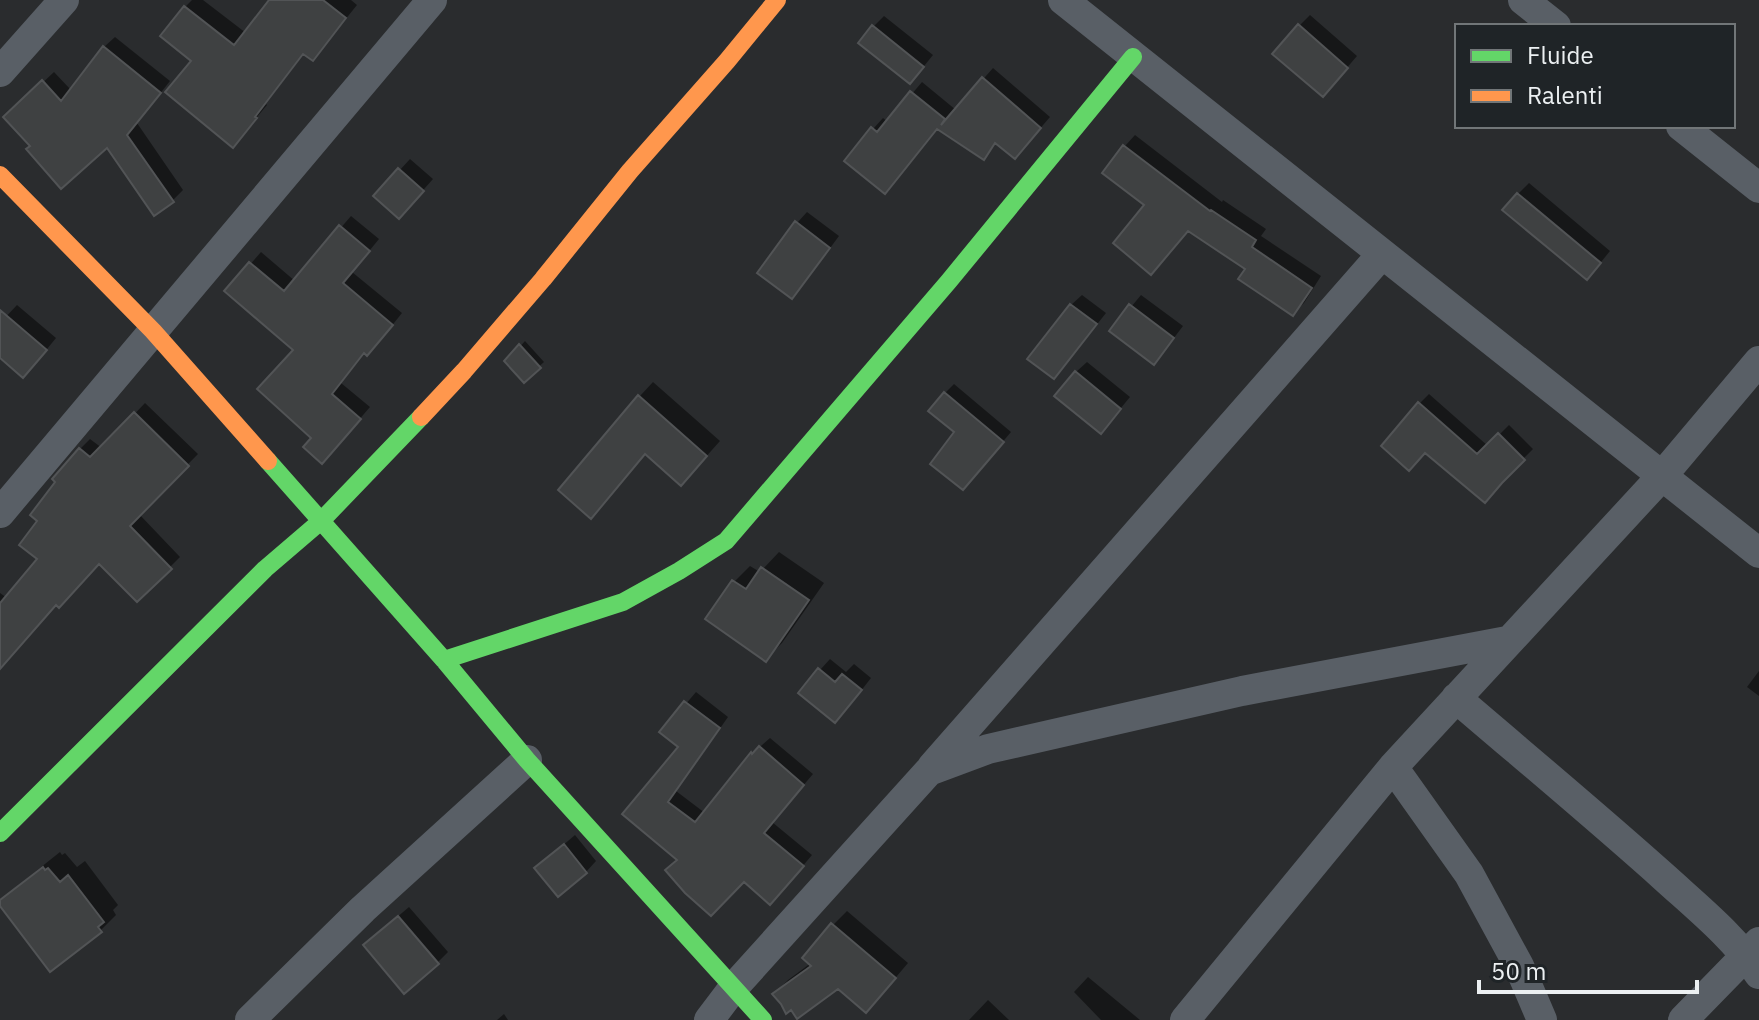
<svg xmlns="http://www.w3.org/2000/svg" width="1759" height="1020" viewBox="0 0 1759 1020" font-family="'IBM Plex Sans',sans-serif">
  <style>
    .shadow { fill: #0007 }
    .building { fill: #3f4142; stroke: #525456; stroke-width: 2 }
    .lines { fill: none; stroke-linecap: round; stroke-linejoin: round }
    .street { stroke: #595f66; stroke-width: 30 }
    .fast { stroke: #63d668; stroke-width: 18 }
    .slow { stroke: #ff974d; stroke-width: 18 }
  </style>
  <rect width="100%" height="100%" fill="#2a2c2e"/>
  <path class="shadow" d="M 192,0 L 203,0 L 246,33 L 272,0 L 351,0 L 357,5 L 324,46 L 312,58 L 305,52 L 266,104 L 267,105 L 244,133 L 194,60 L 185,7 Z
    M 1310,15 L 1357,56 L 1333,84 L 1299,26 Z
    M 884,16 L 933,55 L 920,71 L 873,27 Z
    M 115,37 L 170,81 L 137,123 L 183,190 L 173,200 L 108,145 L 32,145 L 6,117 L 54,72 L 71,90 L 104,47 Z
    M 993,68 L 1050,117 L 1025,146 L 997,142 L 983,157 L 938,127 L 895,181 L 873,129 L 883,118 L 888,122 L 922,82 L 956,110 Z
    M 1135,135 L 1222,202 L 1223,200 L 1266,229 L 1261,236 L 1321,276 L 1304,303 L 1293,313 L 1248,268 L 1147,205 L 1104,173 L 1125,146 Z
    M 410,159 L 433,179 L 409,206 L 376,196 Z
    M 1529,183 L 1610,251 L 1597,267 L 1518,194 Z
    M 807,212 L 839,236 L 802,286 L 792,296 L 797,223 Z
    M 351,216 L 379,239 L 352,272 L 402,313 L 378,343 L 366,352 L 341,383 L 370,407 L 332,451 L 314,437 L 296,349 L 227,291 L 261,252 L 295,281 Z
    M 1082,295 L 1106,313 L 1064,366 L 1054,377 L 1071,305 Z
    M 1141,295 L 1183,326 L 1164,351 L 1112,330 Z
    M 17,305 L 56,338 L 34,365 L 0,355 L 0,323 Z
    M 525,341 L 544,362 L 524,380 L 507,361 Z
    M 1087,362 L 1130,397 L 1111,420 L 1076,372 Z
    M 653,382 L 720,441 L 695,469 L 646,452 L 560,490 L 640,396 Z
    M 954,384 L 1011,432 L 972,478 L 945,393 Z
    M 1429,394 L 1488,446 L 1509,425 L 1533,449 L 1511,471 L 1425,451 L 1419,404 Z
    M 145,403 L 198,454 L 139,514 L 180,557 L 137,600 L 99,561 L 57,603 L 0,668 L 0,593 L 7,598 L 40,558 L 39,521 L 80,449 L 90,439 L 102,448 Z
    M 779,552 L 824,583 L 782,643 L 766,659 L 734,582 L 750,566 L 760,572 Z
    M 830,659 L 846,672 L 854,664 L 871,678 L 846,710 L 820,670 Z
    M 1759,671 L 1759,696 L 1747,687 Z
    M 696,692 L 728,717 L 676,791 L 705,813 L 752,754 L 770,738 L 813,774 L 772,822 L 812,855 L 780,893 L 679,860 L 625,814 L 681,747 L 662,732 Z
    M 575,835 L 596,861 L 586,872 L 548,858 Z
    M 60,852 L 62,855 L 65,853 L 77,867 L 85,861 L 118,905 L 113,910 L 116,915 L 100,931 L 0,903 L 16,887 Z
    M 409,907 L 448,952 L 437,963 L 376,935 Z
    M 847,911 L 908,963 L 880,996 L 838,986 L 774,994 L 788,980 L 811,963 L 833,925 Z
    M 1088,977 L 1140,1020 L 1101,1020 L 1074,992 Z
    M 988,1000 L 1009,1020 L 969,1020 Z
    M 504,1014 L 508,1020 L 497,1020 Z"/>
  <path class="building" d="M 269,0 L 323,0 L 346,18 L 313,61 L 303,54 L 255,117 L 257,118 L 233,148 L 165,92 L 191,61 L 160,36 L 184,6 L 234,45 Z
    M 1298,24 L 1348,68 L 1323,97 L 1272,54 Z
    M 872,25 L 924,67 L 910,84 L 858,43 Z
    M 103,46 L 161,93 L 127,135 L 174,202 L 154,216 L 107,148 L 61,189 L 26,149 L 30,146 L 3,117 L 42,80 L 61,101 Z
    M 982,77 L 1041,128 L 1015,159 L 995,143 L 984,160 L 937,129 L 885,194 L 844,161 L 871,127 L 877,132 L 910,91 L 945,119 L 941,125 Z
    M 1123,145 L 1210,211 L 1211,210 L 1256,240 L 1252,247 L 1312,288 L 1293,316 L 1238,279 L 1245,269 L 1188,231 L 1151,275 L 1113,243 L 1144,205 L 1102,173 Z
    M 398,168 L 424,191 L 399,219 L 373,196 Z
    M 1517,193 L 1601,263 L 1587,280 L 1502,210 Z
    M 795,221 L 830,248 L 792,299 L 757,273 Z
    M 339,225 L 370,251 L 343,283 L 393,325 L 367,356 L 364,353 L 332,394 L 361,419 L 322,464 L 303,447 L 311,438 L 257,389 L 293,350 L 224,291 L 249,262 L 284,291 Z
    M 1070,304 L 1097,324 L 1054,379 L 1027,359 Z
    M 1129,304 L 1174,338 L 1154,365 L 1109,331 Z
    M 0,310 L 47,350 L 23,378 L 0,358 Z
    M 519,344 L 541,368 L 524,383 L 504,361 Z
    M 1075,371 L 1121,409 L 1101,434 L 1054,396 Z
    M 944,392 L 1004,442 L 963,490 L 930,464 L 954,432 L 928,411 Z
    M 638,395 L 707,456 L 681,486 L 645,454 L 591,519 L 558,490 Z
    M 1418,402 L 1477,454 L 1498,433 L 1525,460 L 1502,483 L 1485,503 L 1425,453 L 1409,471 L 1381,446 Z
    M 134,412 L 189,466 L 130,526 L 172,569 L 137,602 L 99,564 L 59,608 L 56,605 L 0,669 L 0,603 L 37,559 L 19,545 L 37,521 L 30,515 L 55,482 L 52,479 L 79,448 L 90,457 Z
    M 761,567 L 809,600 L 766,662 L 705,619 L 732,580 L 746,589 Z
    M 818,668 L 835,682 L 842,674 L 862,690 L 835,723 L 798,693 Z
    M 684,701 L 720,728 L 668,802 L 695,822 L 751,752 L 752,754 L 759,746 L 804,785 L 764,833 L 804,866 L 770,905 L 744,882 L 711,916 L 685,893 L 665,870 L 677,860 L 622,814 L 678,747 L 659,732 Z
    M 564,844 L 587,873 L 558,897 L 534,868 Z
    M 43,867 L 45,870 L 48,868 L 60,882 L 68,875 L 104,922 L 98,927 L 102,932 L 50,972 L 0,906 L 0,900 Z
    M 398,916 L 439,964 L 404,994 L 363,945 Z
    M 831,923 L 896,978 L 866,1013 L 838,989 L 797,1019 L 791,1010 L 786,1014 L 781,1004 L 772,994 L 811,966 L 802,958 Z"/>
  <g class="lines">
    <path class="street" d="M 1063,0 L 1759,553
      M 1523,0 L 1556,26
      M 0,72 L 64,0
      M 1681,126 L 1759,188
      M 0,513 L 432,0
      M 1456,698 C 1526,758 1597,817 1665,878 C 1698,908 1734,937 1759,974
      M 932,767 L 1382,254
      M 1393,767 L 1469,874 L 1519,966 L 1542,1020
      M 250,1020 L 363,909 L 527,760
      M 709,1020 L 734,987 L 929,771 L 988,749 L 1242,691 L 1507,641
      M 1185,1020 L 1393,767 L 1662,476 L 1759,361
      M 1683,1020 L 1759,942"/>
    <path class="fast" d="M 268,461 L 444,660 L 527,760 L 763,1020
      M 444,660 L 623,602 L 679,571 L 726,541 L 949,281 L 1133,57
      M 0,833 L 265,569 L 321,521 L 421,417"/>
    <path class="slow" d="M 0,175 L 153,331 L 268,461
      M 421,417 L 464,371 L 543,279 L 630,171 L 727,61 L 777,0"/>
  </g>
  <rect x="1455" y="24" width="280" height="104" fill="#1f2427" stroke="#717678" stroke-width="2"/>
  <rect x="1471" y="50" width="40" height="12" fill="#63d668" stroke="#717678" stroke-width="2"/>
  <text x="1527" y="64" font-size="24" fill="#ecf0f2">Fluide</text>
  <rect x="1471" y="90" width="40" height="12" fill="#ff974d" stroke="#717678" stroke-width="2"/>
  <text x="1527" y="104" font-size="24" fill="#ecf0f2">Ralenti</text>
  <path d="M1479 980v12h218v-12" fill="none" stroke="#ecf0f2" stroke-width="4"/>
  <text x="1491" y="980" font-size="24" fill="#ecf0f2" stroke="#1f2427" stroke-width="6" paint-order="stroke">50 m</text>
</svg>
